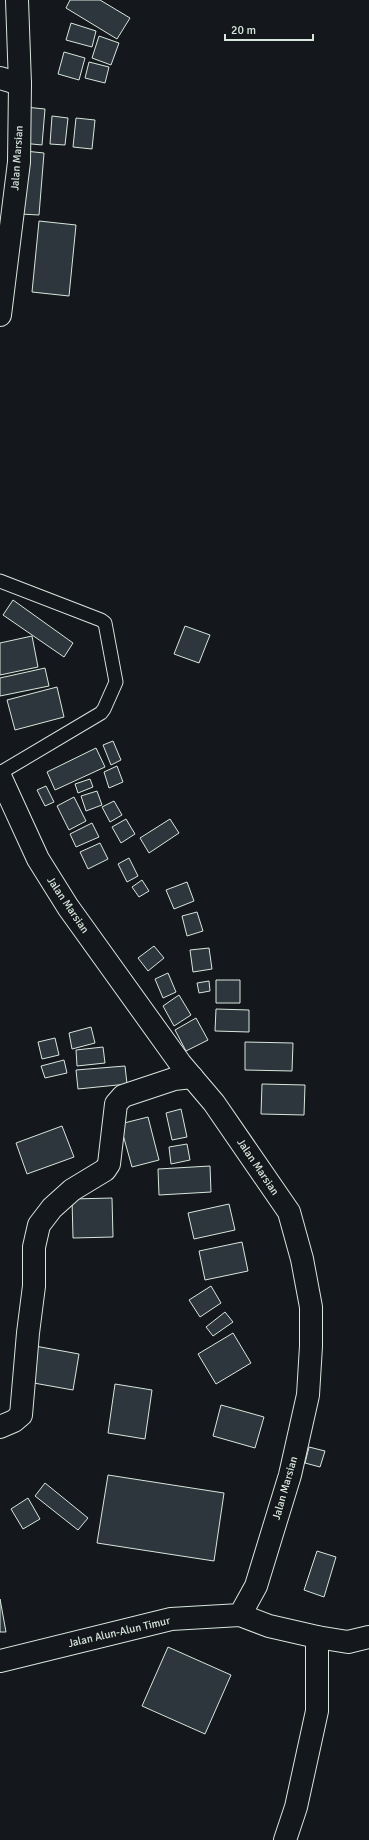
<svg xmlns="http://www.w3.org/2000/svg" width="369" height="1840" viewBox="0 0 369 1840" font-family="Signika,sans-serif">
  <style>
    .building { fill: #2c363c; stroke: #d8e6dc }
    .lines { fill: none; stroke-linecap: round; stroke-linejoin: round }
    .service-casing { stroke: #d8e6dc; stroke-width: 15 }
    .minor-casing { stroke: #d8e6dc; stroke-width: 24 }
    .tertiary-casing { stroke: #d8e6dc; stroke-width: 24 }
    .service { stroke: #14181c; stroke-width: 13 }
    .minor { stroke: #14181c; stroke-width: 22 }
    .tertiary { stroke: #14181c; stroke-width: 22 }
    .labels { text-anchor: middle; dominant-baseline: central; stroke-width: 3; stroke-linejoin: round; paint-order: stroke }
    .street-label { font-size: 11px; fill: #d8e6dc; stroke: #14181c }
  </style>
  <rect width="100%" height="100%" fill="#14181c"/>
  <path class="building" d="M 70,0 L 100,0 L 130,18 L 117,39 L 66,8 Z
    M 71,23 L 96,31 L 92,47 L 66,40 Z
    M 99,36 L 119,43 L 111,65 L 92,58 Z
    M 64,52 L 85,58 L 79,80 L 58,74 Z
    M 89,62 L 109,67 L 105,83 L 85,78 Z
    M 25,107 L 45,109 L 42,145 L 22,143 Z
    M 52,116 L 68,118 L 65,145 L 50,144 Z
    M 76,118 L 95,120 L 92,149 L 73,147 Z
    M 25,151 L 44,153 L 39,215 L 20,214 Z
    M 39,221 L 76,225 L 69,296 L 32,292 Z
    M 13,600 L 73,643 L 64,657 L 3,615 Z
    M 185,626 L 210,635 L 199,663 L 174,654 Z
    M 32,636 L 38,667 L 0,675 L 0,643 Z
    M 45,668 L 49,686 L 0,696 L 0,678 Z
    M 57,687 L 64,717 L 15,730 L 7,700 Z
    M 113,741 L 121,760 L 111,765 L 103,745 Z
    M 96,748 L 105,767 L 55,790 L 47,772 Z
    M 117,766 L 123,782 L 109,788 L 104,772 Z
    M 90,779 L 93,787 L 78,793 L 75,784 Z
    M 46,786 L 54,802 L 45,806 L 37,790 Z
    M 97,791 L 102,805 L 86,811 L 81,796 Z
    M 74,797 L 86,821 L 69,830 L 57,806 Z
    M 114,801 L 122,815 L 110,822 L 102,807 Z
    M 126,819 L 135,834 L 121,843 L 112,827 Z
    M 170,819 L 179,833 L 149,853 L 140,838 Z
    M 92,823 L 99,837 L 76,847 L 70,834 Z
    M 100,843 L 108,859 L 88,869 L 80,852 Z
    M 129,858 L 138,876 L 127,882 L 118,864 Z
    M 142,880 L 149,891 L 139,897 L 132,887 Z
    M 187,882 L 194,901 L 174,909 L 166,890 Z
    M 197,912 L 203,931 L 187,936 L 182,916 Z
    M 154,946 L 164,958 L 148,971 L 138,958 Z
    M 209,948 L 212,969 L 193,972 L 190,950 Z
    M 168,973 L 176,992 L 163,998 L 155,979 Z
    M 216,980 L 240,980 L 240,1003 L 216,1003 Z
    M 209,981 L 210,991 L 199,993 L 197,983 Z
    M 179,995 L 191,1015 L 174,1026 L 163,1006 Z
    M 216,1009 L 249,1010 L 249,1032 L 215,1031 Z
    M 196,1018 L 208,1040 L 186,1051 L 175,1030 Z
    M 91,1027 L 95,1043 L 72,1049 L 69,1033 Z
    M 55,1038 L 59,1055 L 42,1059 L 38,1042 Z
    M 245,1042 L 293,1043 L 292,1071 L 245,1070 Z
    M 103,1047 L 105,1063 L 77,1066 L 76,1050 Z
    M 64,1060 L 67,1073 L 45,1078 L 41,1066 Z
    M 125,1066 L 127,1084 L 78,1089 L 76,1070 Z
    M 262,1084 L 305,1085 L 304,1115 L 261,1114 Z
    M 181,1109 L 187,1137 L 172,1140 L 166,1113 Z
    M 148,1117 L 159,1160 L 132,1167 L 120,1124 Z
    M 62,1126 L 74,1157 L 27,1174 L 16,1143 Z
    M 187,1144 L 190,1160 L 171,1164 L 169,1147 Z
    M 210,1166 L 211,1192 L 159,1195 L 158,1169 Z
    M 112,1198 L 113,1237 L 73,1238 L 72,1199 Z
    M 229,1204 L 235,1230 L 194,1239 L 188,1213 Z
    M 242,1242 L 248,1271 L 205,1280 L 199,1251 Z
    M 211,1286 L 221,1303 L 200,1317 L 189,1300 Z
    M 225,1312 L 233,1322 L 213,1336 L 206,1327 Z
    M 233,1333 L 251,1363 L 216,1384 L 198,1354 Z
    M 35,1346 L 79,1354 L 73,1390 L 28,1382 Z
    M 115,1384 L 152,1390 L 145,1439 L 108,1433 Z
    M 221,1405 L 264,1417 L 255,1448 L 213,1436 Z
    M 309,1447 L 325,1451 L 320,1467 L 305,1463 Z
    M 108,1475 L 224,1493 L 214,1561 L 97,1543 Z
    M 45,1483 L 88,1518 L 78,1530 L 35,1496 Z
    M 28,1498 L 40,1519 L 23,1529 L 11,1509 Z
    M 317,1551 L 336,1557 L 324,1597 L 304,1590 Z
    M 0,1599 L 6,1632 L 0,1632 Z
    M 168,1647 L 231,1675 L 205,1734 L 142,1706 Z"/>
  <g class="lines">
    <defs>
      <path id="service" d="M 0,581 L 101,620 L 105,623 L 116,682 L 104,709 L 101,713 L 0,773"/>
      <path id="minor" d="M 0,78 L 20,84
        M 0,1427 L 14,1421 L 21,1415 L 28,1333 L 34,1286 L 34,1247 L 39,1225 L 52,1208 L 72,1190 L 105,1170 L 109,1164 L 116,1104 L 123,1096 L 174,1079 L 192,1077
        M 285,1840 L 296,1807 L 317,1711 L 317,1637"/>
      <path id="tertiary" d="M 0,315 L 19,162 L 20,84 L 17,0
        M 0,776 L 38,859 L 68,907 L 180,1063 L 214,1103 L 289,1212 L 302,1259 L 311,1307 L 311,1346 L 308,1395 L 290,1475 L 256,1586 L 240,1615
        M 0,1661 L 171,1619 L 240,1615 L 269,1626 L 317,1637 L 348,1642 L 369,1637"/>
    </defs>
    <use href="#service" class="service-casing"/>
    <use href="#minor" class="minor-casing"/>
    <use href="#tertiary" class="tertiary-casing"/>
    <use href="#service" class="service"/>
    <use href="#minor" class="minor"/>
    <use href="#tertiary" class="tertiary"/>
  </g>
  <g class="labels">
    <g class="street-label">
      <text transform="translate(17 158) rotate(-86)">Jalan Marsian</text>
      <text transform="translate(68 905) rotate(56)">Jalan Marsian</text>
      <text transform="translate(258 1167) rotate(56)">Jalan Marsian</text>
      <text transform="translate(285 1488) rotate(-74)">Jalan Marsian</text>
      <text transform="translate(119 1632) rotate(-13)">Jalan Alun-Alun Timur</text>
    </g>
  </g>
  <path d="M225 34v6h88v-6" fill="none" stroke="#d8e6dc" stroke-width="2"/>
  <text x="231" y="34" font-size="12" fill="#d8e6dc" stroke="#14181c" stroke-width="3" paint-order="stroke">20 m</text>
</svg>
